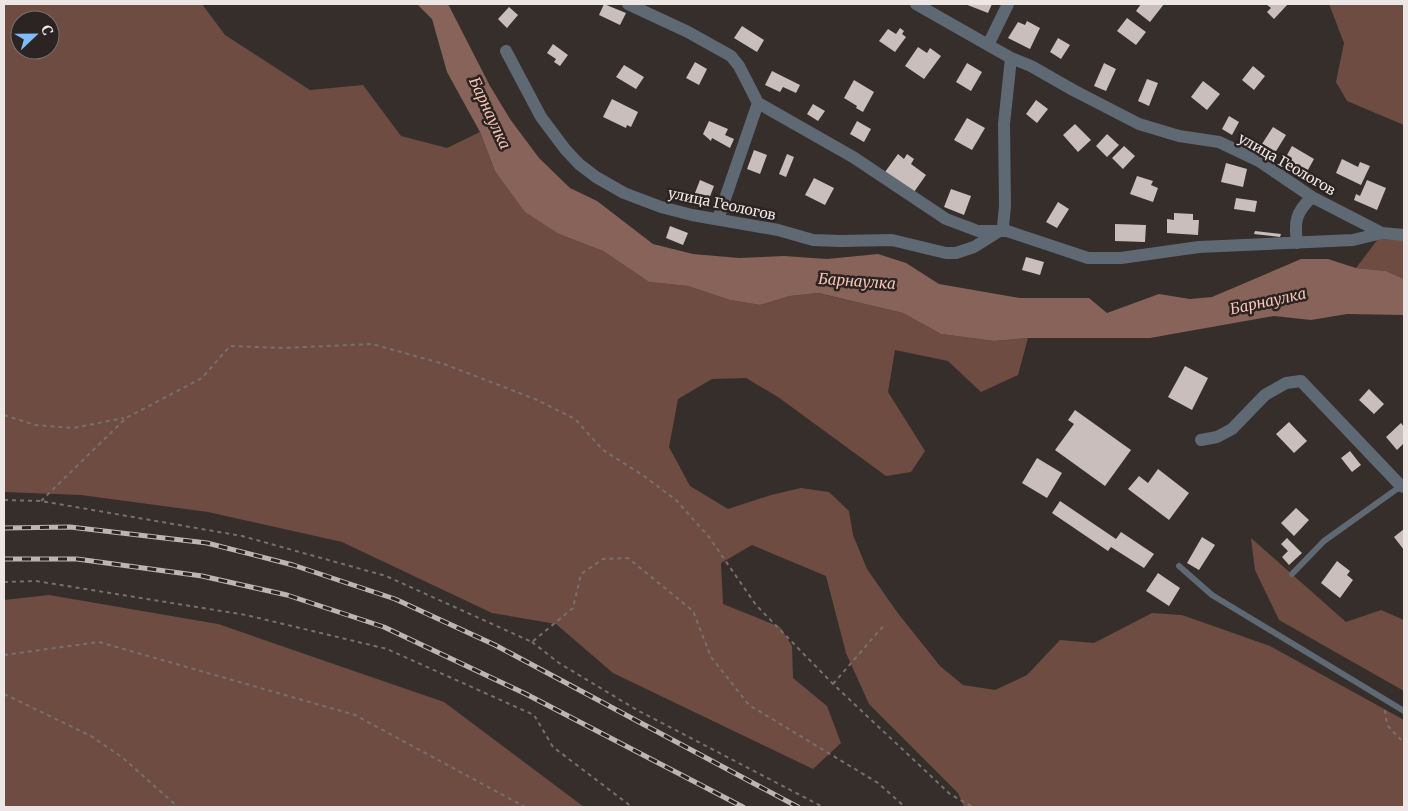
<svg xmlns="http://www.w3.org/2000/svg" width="1408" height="811" viewBox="0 0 1408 811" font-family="Merriweather,serif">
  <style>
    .forest { fill: #6e4c42; fill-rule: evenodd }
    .water { fill: #876359 }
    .building { fill: #c9bebb }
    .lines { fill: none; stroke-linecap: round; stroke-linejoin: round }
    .path { stroke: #77706d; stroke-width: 2; stroke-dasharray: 4 4; stroke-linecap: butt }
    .lane { stroke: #5e6974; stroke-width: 6 }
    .street { stroke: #5e6974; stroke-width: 12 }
    .rail-casing { stroke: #bbb6b3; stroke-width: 5 }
    .rail { stroke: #2c2422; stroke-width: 3; stroke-dasharray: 9; stroke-linecap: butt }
    .labels { text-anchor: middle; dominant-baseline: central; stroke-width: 5; stroke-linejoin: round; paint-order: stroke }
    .street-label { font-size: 14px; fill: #ece7e5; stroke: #2c2422 }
    .water-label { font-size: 15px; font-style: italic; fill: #f7c3b4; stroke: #2c2422 }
  </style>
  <rect width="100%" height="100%" fill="#362e2b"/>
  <path class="forest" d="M 4,4 L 202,4 L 225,35 L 310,90 L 363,85 L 401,136 L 447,148 L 480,132 L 495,171 L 559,234 L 603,251 L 649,282 L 688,286 L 730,300 L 760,305 L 790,296 L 817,293 L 903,313 L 941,334 L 994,341 L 1028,338 L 1018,375 L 981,392 L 948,361 L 895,350 L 888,392 L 925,451 L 911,472 L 886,476 L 778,397 L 746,378 L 712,379 L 678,399 L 669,447 L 690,486 L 728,509 L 771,495 L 801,488 L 829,492 L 849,511 L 853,535 L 867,569 L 897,612 L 940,666 L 963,685 L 995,690 L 1027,675 L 1060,640 L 1094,643 L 1152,613 L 1182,615 L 1270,646 L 1404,720 L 1404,807 L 964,807 L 958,793 L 869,704 L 846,653 L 826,576 L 752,545 L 721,563 L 723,604 L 780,627 L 792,646 L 793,678 L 827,706 L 841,743 L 813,769 L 613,673 L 556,624 L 492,613 L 342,542 L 208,512 L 81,495 L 4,492 ZM 20,20 L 50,20 L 50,50 L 20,50 Z
    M 1329,4 L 1404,4 L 1404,125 L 1347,101 L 1336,82 L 1344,43 Z
    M 1378,239 L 1404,240 L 1404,279 L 1386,271 L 1356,268 Z
    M 1251,538 L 1346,622 L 1381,610 L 1404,620 L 1404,691 L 1279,620 L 1255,570 Z
    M 49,595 L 218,624 L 444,702 L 584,807 L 4,807 L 4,600 Z"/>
  <path class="water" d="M 417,4 L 448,4 L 490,86 L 510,119 L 539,158 L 570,188 L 597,201 L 653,244 L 693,254 L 739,258 L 784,256 L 827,259 L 878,254 L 906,263 L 939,284 L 1020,298 L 1089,298 L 1107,313 L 1159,294 L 1190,299 L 1212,297 L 1301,259 L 1328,259 L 1356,268 L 1386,271 L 1404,279 L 1404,315 L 1347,314 L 1311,320 L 1274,316 L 1150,338 L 1028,338 L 994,341 L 941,334 L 903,313 L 818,293 L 790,296 L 760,305 L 730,300 L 688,286 L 649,282 L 603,251 L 559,234 L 525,212 L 495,171 L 480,132 L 447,72 L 432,19 Z"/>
  <path class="building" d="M 604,4 L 626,13 L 620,25 L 599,15 Z
    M 965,4 L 992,4 L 988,13 Z
    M 1141,4 L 1164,4 L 1150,22 L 1136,11 Z
    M 1266,4 L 1288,4 L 1274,19 L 1267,12 L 1271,8 Z
    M 509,7 L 518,15 L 507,28 L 498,19 Z
    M 1127,18 L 1146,32 L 1136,45 L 1117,31 Z
    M 1027,21 L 1040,28 L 1030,49 L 1008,38 L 1018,22 L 1025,25 Z
    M 742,26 L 764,40 L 757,52 L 734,38 Z
    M 900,28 L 904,31 L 902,34 L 906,37 L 895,52 L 879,41 L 888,29 L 896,34 Z
    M 1058,38 L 1070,45 L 1061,59 L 1050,52 Z
    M 553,44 L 568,55 L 560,66 L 554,62 L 556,59 L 547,53 Z
    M 918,47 L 927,53 L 930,48 L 941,56 L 924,79 L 905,66 Z
    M 695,62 L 707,69 L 699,85 L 686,78 Z
    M 967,63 L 982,72 L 971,91 L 956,82 Z
    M 1104,63 L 1116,69 L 1106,91 L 1094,86 Z
    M 624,65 L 644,77 L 636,89 L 616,77 Z
    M 1253,66 L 1265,76 L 1254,90 L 1242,80 Z
    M 772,71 L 800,85 L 796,93 L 783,87 L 780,92 L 765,85 Z
    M 1147,79 L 1158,83 L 1149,106 L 1138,101 Z
    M 854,80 L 874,92 L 863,112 L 856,108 L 857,106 L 844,98 Z
    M 1203,81 L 1220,94 L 1207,110 L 1191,97 Z
    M 612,99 L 638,112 L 631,127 L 627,125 L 626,128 L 603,117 Z
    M 1036,100 L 1048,109 L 1037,123 L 1026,114 Z
    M 813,104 L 825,111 L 818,121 L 807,114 Z
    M 1229,116 L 1239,122 L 1232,135 L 1222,129 Z
    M 967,118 L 985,128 L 972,150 L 954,140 Z
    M 709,121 L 728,129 L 725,135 L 734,139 L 730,148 L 712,138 L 711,141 L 703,134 Z
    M 857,121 L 871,129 L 864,142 L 850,134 Z
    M 1075,124 L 1091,140 L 1078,152 L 1063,135 Z
    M 1273,127 L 1286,135 L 1273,156 L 1260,147 Z
    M 1107,134 L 1119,145 L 1107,157 L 1096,146 Z
    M 1124,146 L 1135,156 L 1123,169 L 1112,158 Z
    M 1292,146 L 1314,159 L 1303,179 L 1281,166 Z
    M 754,150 L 767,155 L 760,174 L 747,169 Z
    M 787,154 L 794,157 L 786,177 L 779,174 Z
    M 898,154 L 904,159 L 907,154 L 914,159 L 911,164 L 926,175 L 914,192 L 885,172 Z
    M 1342,159 L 1358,167 L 1360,162 L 1370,166 L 1361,185 L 1336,173 Z
    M 1226,163 L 1247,169 L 1243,187 L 1221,182 Z
    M 1137,176 L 1153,181 L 1151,185 L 1158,188 L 1153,202 L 1130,194 Z
    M 814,178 L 834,188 L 825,205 L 805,195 Z
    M 700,180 L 714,186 L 707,204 L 693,198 Z
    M 1367,180 L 1386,188 L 1377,210 L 1354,200 L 1356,194 L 1360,196 Z
    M 951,189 L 971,196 L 964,215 L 944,207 Z
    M 1236,198 L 1257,201 L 1255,212 L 1234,209 Z
    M 1058,202 L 1069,209 L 1057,228 L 1046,222 Z
    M 1174,213 L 1193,214 L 1193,220 L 1199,220 L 1198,235 L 1167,233 L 1167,219 L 1174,220 Z
    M 1115,224 L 1146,225 L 1145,242 L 1115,241 Z
    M 670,226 L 688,233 L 683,245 L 666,238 Z
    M 1255,231 L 1281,234 L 1280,237 L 1254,234 Z
    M 1026,257 L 1044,262 L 1040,275 L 1022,270 Z
    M 1185,366 L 1208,378 L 1192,410 L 1168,397 Z
    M 1369,389 L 1384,404 L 1374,414 L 1359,400 Z
    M 1075,410 L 1131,450 L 1105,486 L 1055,450 L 1074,424 L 1068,420 Z
    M 1289,422 L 1307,441 L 1294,453 L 1276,434 Z
    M 1401,423 L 1404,427 L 1404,443 L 1397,450 L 1386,437 Z
    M 1350,451 L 1361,465 L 1352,472 L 1341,458 Z
    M 1037,458 L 1062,473 L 1047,498 L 1022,483 Z
    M 1158,469 L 1189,493 L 1169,520 L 1128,489 L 1139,476 L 1148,483 Z
    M 1060,501 L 1116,539 L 1121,532 L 1154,554 L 1144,568 L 1111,547 L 1108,551 L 1052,513 Z
    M 1296,508 L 1309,520 L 1294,536 L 1281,523 Z
    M 1404,529 L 1404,550 L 1394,537 Z
    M 1202,537 L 1215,545 L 1199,570 L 1187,563 Z
    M 1287,538 L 1302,553 L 1289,565 L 1282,557 L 1288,551 L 1281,544 Z
    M 1337,561 L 1350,571 L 1347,575 L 1353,580 L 1340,598 L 1321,583 Z
    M 1158,573 L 1180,588 L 1169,606 L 1146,591 Z"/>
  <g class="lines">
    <path class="path" d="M 4,415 L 35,425 L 73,428 L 124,418
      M 4,500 L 41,501 L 242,536 L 386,576 L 532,642 L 573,608 L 581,574 L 603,559 L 628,558 L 693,611 L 711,657 L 749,705 L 878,783 L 905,807
      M 41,501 L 126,418 L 202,378 L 230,346 L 283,348 L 372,344 L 444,364 L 535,399 L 575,419 L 603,450 L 644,476 L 676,500 L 709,537 L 756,605 L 833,684 L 950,794 L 973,807
      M 4,582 L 36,581 L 246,615 L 387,649 L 534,715 L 553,747 L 632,807
      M 532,642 L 559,663 L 637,710 L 823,807
      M 4,655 L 99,642 L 355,715 L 525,807
      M 833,684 L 885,624
      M 4,694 L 91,736 L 123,758 L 178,807
      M 1385,710 L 1387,725 L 1404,743"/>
    <path class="lane" d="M 1179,566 L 1212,595 L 1404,711
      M 1292,574 L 1324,541 L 1401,486"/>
    <path class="street" d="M 628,4 L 688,32 L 731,56 L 739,66 L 758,103 L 853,157 L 946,219 L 978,231 L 1007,231 L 1088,258 L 1121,258 L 1199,247 L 1353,240 L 1382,233
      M 916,4 L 1011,58 L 1031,66 L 1073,90 L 1139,124 L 1179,136 L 1219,142 L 1259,161 L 1312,197 L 1382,233 L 1404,235
      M 988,45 L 1008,4
      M 506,51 L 541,117 L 565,149 L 579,164 L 596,177 L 624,193 L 661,207 L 692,215 L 778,230 L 813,240 L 840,241 L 892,240 L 946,253 L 956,253 L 974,247 L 998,232 L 1003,227 L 1005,206 L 1004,124 L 1011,58
      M 718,219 L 758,103
      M 1297,243 C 1294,221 1296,212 1312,197
      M 1201,440 L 1217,437 L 1232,429 L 1265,395 L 1286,383 L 1301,381 L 1401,486 L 1404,487"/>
    <defs>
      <path id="rail" d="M 4,528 L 70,527 L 207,543 L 293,565 L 395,599 L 495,645 L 798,807
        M 4,559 L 77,559 L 202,576 L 287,595 L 384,627 L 526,694 L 743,807"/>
    </defs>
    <use href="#rail" class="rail-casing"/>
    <use href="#rail" class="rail"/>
  </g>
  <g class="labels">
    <g class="street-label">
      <text transform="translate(1287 164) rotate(30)">улица Геологов</text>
      <text transform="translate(722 204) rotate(12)">улица Геологов</text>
    </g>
    <g class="water-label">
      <text transform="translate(490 113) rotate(65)">Барнаулка</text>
      <text transform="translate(857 281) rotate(4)">Барнаулка</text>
      <text transform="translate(1268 301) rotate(-12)">Барнаулка</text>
    </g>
  </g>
  <rect width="1408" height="811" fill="none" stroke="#ece7e5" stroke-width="10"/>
  <g transform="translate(35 35) rotate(68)"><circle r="24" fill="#2c2422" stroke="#797270"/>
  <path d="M0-4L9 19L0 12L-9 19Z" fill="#7fbdfa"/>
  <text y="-8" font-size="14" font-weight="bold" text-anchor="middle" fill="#ece7e5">С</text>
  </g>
</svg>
